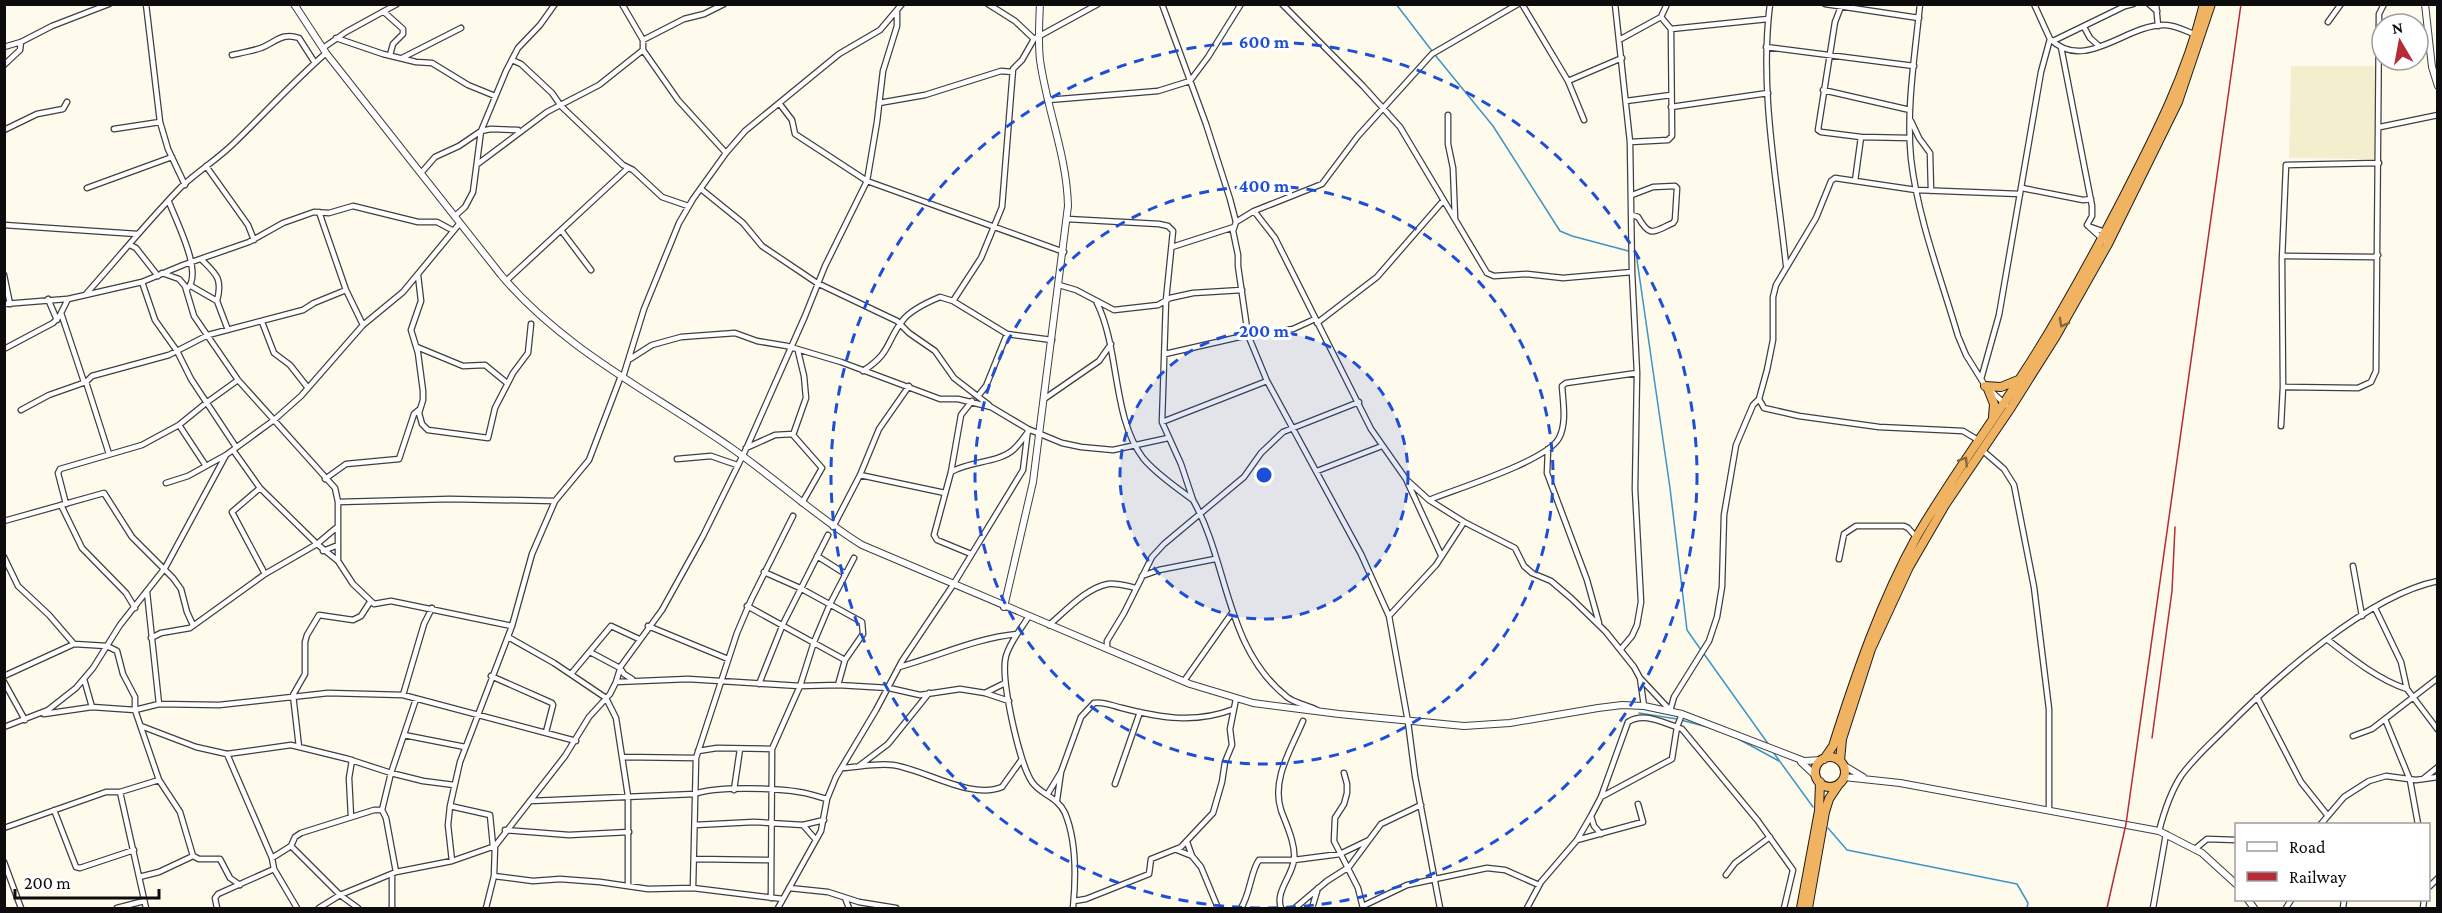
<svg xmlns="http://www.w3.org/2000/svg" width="2442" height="913" viewBox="0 0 2442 913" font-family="'Crimson Pro',serif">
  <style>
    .farmland { fill: #f3eece }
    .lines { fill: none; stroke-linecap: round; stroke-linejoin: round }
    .stream { stroke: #3e94c7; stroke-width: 1.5 }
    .minor-casing { stroke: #3f3f3f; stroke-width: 7 }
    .tertiary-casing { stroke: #3f3f3f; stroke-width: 8 }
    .trunk-casing { stroke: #1d1d1d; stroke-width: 10 }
    .minor { stroke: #fff; stroke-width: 4.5 }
    .tertiary { stroke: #fff; stroke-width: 6 }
    .trunk { stroke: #f0b362; stroke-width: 8 }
    .rail { stroke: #b52b36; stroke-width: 1.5 }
    .oneway { stroke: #89683b }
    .ring { fill: none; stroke: #1d4ed8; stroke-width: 3; stroke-dasharray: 10 8 }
    .centre { fill: #1d4ed8; stroke: #fff; stroke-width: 3 }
    .ring-label { font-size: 18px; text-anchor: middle; font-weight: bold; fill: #1d4ed8; stroke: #fff; stroke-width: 6; stroke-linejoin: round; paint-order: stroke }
  </style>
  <rect width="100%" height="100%" fill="#fefaec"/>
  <path class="farmland" d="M 2291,66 L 2375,66 L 2374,159 L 2289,158 Z"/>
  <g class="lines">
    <path class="stream" d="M 1396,4 L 1432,51
      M 1435,55 L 1493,126 L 1560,231 L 1572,236 L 1636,253 L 1670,488 L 1687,630 L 1701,650
      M 1704,654 L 1769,745
      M 1639,713 L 1677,719
      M 1681,720 L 1711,728
      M 1733,736 L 1779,761
      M 1773,752 L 1813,807
      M 1828,828 L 1847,850 L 2017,884 L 2028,903 L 2027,908"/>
    <defs>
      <path id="minor" d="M 146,4 L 160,122 L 168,149 L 185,185
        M 622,4 L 643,40
        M 724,4 L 704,14 L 684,19 L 643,40 L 643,50 L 678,100 L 726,153
        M 988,4 L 1015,21 L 1034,39
        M 1162,4 L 1206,124 L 1230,199 L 1236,222 L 1233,231 L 1238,255 L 1238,266 L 1248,335 L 1267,381 L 1361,554 L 1389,616 L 1408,722 L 1415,776 L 1440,908
        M 1282,4 L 1363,86 L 1400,127 L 1487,273 L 1494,276 L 1527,274 L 1563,278 L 1632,272
        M 1522,4 L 1568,81 L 1584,120
        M 1615,4 L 1630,142 L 1632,272 L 1637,373 L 1635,489 L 1641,602 L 1637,625 L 1632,636 L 1621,649
        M 1770,4 C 1759,90 1777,179 1786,265
        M 1825,4 L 1919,18
        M 1842,4 L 1835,22 L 1818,130 L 1821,132 L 1861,137 L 1910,138
        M 1920,4 C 1915,55 1906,108 1911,159 C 1918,219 1941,278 1958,336 L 1966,355 L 1986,387
        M 2149,4 L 2157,11
        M 2156,4 L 2158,26
        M 897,11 L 897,26 L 883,71 L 877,122 L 867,181 L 825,266 L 805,316 L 747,447 L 703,536 L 662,610 L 621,666 L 616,682 L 688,679 L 800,686 L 838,685 L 889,688 L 920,695 L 960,689 L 985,693 L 1009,701
        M 384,12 L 403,29 L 403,34 L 393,44 L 390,55
        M 2328,22 L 2341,4
        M 2084,27 L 2090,38 L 2099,46
        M 1671,29 L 1768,19
        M 336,38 L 383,54 L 416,62 L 432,63 L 468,85 L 495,96
        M 2050,39 C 2085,73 2126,24 2165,25 C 2175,25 2186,31 2196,35
        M 1619,40 L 1661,17 L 1667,4
        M 2053,41 L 2125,6 L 2133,4
        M 4,47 L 21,42 L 52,26 L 109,4
        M 1766,47 L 1914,66
        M 2061,47 L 2092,206 L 2092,216 L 2087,225 L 2108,244
        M 323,48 L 346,32 L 397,4
        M 232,55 C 241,53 252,51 261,48 C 276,42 282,32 299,38 L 315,63
        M 402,58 L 461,28
        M 512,60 L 521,64 L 552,93 L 561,106 L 623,165 L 633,170 L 662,197 L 688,206
        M 4,65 L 20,50 L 21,42
        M 1568,81 L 1622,58
        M 1823,90 L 1910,110
        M 1048,100 L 1158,91 L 1190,81 L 1208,57 L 1241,4
        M 1626,101 L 1671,95
        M 779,103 L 792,120 L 795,134 L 867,181 L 1064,252
        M 879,103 L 925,95 L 1001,71 L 1012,72
        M 1671,107 L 1768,93
        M 1448,115 L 1448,144 L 1453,168 L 1455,218
        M 1911,121 L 1919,138 L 1930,153 L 1931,191
        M 2380,127 L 2438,115
        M 114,129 L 160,122
        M 4,130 L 37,114 L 63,109 L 67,102
        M 1630,142 L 1668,140 L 1672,136 L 1671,29 L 1661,17
        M 479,163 L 547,112 L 599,85 L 643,50
        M 206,166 L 248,225 L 254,240
        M 421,173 L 435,157 L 459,146 L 481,131 L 491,129 L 518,130
        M 1855,181 L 1861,137
        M 87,188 L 172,157
        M 2022,188 L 2083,200 L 2091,199
        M 701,189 L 743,223 L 762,246 L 817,283 L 897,321 L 909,333 L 935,351 L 954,378 L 989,405
        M 1632,195 L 1653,187 L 1675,186 L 1677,188 L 1675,220 L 1673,223 C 1653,232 1650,238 1638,217 L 1632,215
        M 169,202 C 176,221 204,274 187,289
        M 1254,211 L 1322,184 L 1358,136 L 1432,54 L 1518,4
        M 319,212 L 346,290 L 363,325
        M 455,216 L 465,207 L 473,192 L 481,131 L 506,71 L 518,48 L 540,25 L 555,4
        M 1067,219 L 1159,224 L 1168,226 L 1173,231 L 1166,300 L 1162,422 L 1181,464 L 1193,500
        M 1236,222 L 1254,211 L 1275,238 L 1371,429 L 1406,479 L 1441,555
        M 4,225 L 137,234
        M 2088,226 L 2105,232
        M 561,230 L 591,270
        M 130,245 L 136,248 L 158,276
        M 1172,247 L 1234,227
        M 2282,256 L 2374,257 L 2378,255
        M 201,259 C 216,274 223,278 217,301
        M 162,273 L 179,279 L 185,286 L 194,316 L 238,380 L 335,488 L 338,502 L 450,499 L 555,501 L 589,460 L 621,376
        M 4,275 L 10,304
        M 418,275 L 421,301 L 411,330 L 418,353 L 423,391 L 423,400 L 419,413 L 422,424 L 428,430 L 488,438 L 495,408 L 513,373 L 528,353 L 531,324
        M 506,281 L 628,168
        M 142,282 L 155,320 L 177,351 L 191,379 L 236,447
        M 1059,285 L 1076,290 L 1114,310 L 1158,305 L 1170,298 L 1193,293 L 1242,290
        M 191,286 L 217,301 L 228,330
        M 86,294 C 118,258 148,221 181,187 C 198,171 218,159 234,143 C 265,113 294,81 326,53
        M 48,299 L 57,320
        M 1097,303 C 1120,350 1112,417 1143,458 C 1156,474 1176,487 1193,500 C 1229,564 1225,648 1287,697 C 1296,704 1308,705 1317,710
        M 4,304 L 67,299
        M 61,313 L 84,382
        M 262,322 L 274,353 L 290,365 L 308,388
        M 1317,323 L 1377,277 L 1443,201
        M 1052,340 L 1007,334 L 953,301 L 981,258 L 1002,207 L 1013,69 L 1022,60 L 1034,39 L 1098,4
        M 417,347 L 463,366 L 485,365 L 507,383
        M 4,349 L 53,323 L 59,317 L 68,299 L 142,282 L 183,265 L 249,242 L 283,223 L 314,212 L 329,213 L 353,206 L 418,222 L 437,222 L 452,230
        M 798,351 L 804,376 L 806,398 L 793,435 L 822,468 L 802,503
        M 1165,354 L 1248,335 L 1293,329 L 1315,319
        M 630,359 L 652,345 L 681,337 L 735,333 L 757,341 L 787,346 L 841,362 L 940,399 L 958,399 L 991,407 L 1028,429 L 1062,443 L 1081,447 L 1113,450 L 1168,438
        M 863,371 C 892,352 885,343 903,320 C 911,310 928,302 940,297 L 953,301
        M 623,377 L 644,309 L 679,223 L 693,199 L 726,153 L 745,131 L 839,54 L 880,30 L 902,4
        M 1981,379 L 1999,315 L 2041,72 L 2050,39 L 2034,4
        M 2283,387 L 2358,388 L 2371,382 L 2376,371 L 2379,14 L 2384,4
        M 1992,392 L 2006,405
        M 978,396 L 986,386 L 1007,334
        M 1044,399 L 1099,361 L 1111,344
        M 1759,399 L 1764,408 L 1799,416 L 1879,427 L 1963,431 L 1978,440
        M 21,410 L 49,395 L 86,382
        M 1162,422 L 1267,381
        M 179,425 L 206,466
        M 2281,426 L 2283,387 L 2282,260 L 2286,165 L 2379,163
        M 746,448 L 775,435 L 793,434
        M 1548,449 L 1547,473 L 1587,580 L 1599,623
        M 233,450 L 260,488 L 317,544 L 336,528
        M 1982,450 L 2004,469 L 2014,485 L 2034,587 L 2049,709 L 2049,810
        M 109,454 L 86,382 L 92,376 L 169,355 L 208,335 L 303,310 L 314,303 L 346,290
        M 677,459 L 711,456 L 737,465
        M 1317,471 L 1382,446
        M 951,472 C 969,461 998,463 1013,450 C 1019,445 1023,438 1028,432
        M 860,475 L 945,493
        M 325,479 L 346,464 L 399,459 L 414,414 L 420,409
        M 1408,481 L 1429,500 L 1464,522 L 1515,548 L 1524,566 L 1532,573 L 1551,581 L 1571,598 L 1606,632 L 1634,667 L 1640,678 L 1644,706
        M 166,483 L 188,476 L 226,455
        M 260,488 L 232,512 L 265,574
        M 1429,500 C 1456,489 1547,461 1559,438 C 1567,423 1563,402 1562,386 L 1566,383 L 1637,373
        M 66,504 L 58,473 L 60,469 L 142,445 L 179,425 L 206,403 L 238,380
        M 61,505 L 82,548 L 126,593 L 135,608
        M 4,521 L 104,493 L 132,537 L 173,578 L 181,589 L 187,612 L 193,625
        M 833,527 L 860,475 L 879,429 L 909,386
        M 323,551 L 338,545
        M 971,554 L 937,540 L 934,535 L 951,472 L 961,415 L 972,401
        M 817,556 L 844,573
        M 4,557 L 18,586 L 49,615 L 74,644 L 107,646 L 117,651 L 123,674 L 135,697 L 135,710 L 159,780 L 120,792 L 106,792 L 4,828
        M 1839,559 L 1844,534 L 1856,526 L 1904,526 L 1908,528 L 1917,538
        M 338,561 L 338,502
        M 2353,566 L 2362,616
        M 764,572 L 800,588 L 862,622 L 863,634 L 845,660 L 838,685
        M 1142,576 L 1159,570 L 1215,559
        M 147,592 L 159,704
        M 747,606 L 845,660
        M 2375,608 L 2401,662 L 2407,689 L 2438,730
        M 1029,616 C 1021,629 1010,642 1006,656 C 1000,677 1019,763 1032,782 C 1041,795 1058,797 1065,813 C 1077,842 1076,878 1073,908
        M 1389,616 L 1436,565 L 1464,522
        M 1049,625 C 1066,611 1086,588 1108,584 C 1117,583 1127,586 1136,588
        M 648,626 L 728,659
        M 508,637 L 554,663 L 606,698 L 616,718 L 628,796 L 628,886
        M 151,638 L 161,633 L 190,628 L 265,574 L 317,544 L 338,561 L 353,584 L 374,604 L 391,601 L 512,626
        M 2328,640 C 2351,658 2379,680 2407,689
        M 1107,649 L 1107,641 L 1124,613 L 1152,557 L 1164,544 L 1244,477 L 1261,453 L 1283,432 L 1359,402
        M 590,652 L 620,668 L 624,674 L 632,679
        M 899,667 C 939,656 976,638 1017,634
        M 571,674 L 611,626 L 639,639
        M 4,676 L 74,644
        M 491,676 L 552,703 L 553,705 L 546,732
        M 1640,678 L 1669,709
        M 84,679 L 92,707
        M 1184,681 L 1232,613
        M 4,682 L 25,720
        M 759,684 L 783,624 L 828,535
        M 985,693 L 1005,683
        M 403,695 L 424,624 L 432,608
        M 2257,697 L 2301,782 L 2328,816
        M 1670,711 L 1674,697 L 1709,641 L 1717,617 L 1722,587 L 1724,515 L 1736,445 L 1753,405 L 1759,399 L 1767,370 L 1773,340 L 1773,297 L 1776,285 L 1816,218 L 1831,181 L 1835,178 L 1916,190 L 2020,194
        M 44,714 L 92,707 L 135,710 L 159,704 L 219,705 L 328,693 L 403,695 L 576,741
        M 2385,719 L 2410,780 L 2418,824
        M 141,726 L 196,747 L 227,754 L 291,745 L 348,759 L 391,773 L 423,781 L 454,785
        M 4,727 L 48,710 L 76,688 L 93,668 L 120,625 L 165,568 L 226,455 L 274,420 L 301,396 L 363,325 L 403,292 L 460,223
        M 404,735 L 465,747
        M 2353,736 L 2372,729 L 2438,678
        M 299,747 L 293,695 L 305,674 L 305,642 L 307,635 L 319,615 L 353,620 L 361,616 L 370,602
        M 698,751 L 717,748 L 772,749
        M 227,754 L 272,858 L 291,846 L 340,895 L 358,908
        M 622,757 L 696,758
        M 859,766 L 888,744 L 929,693
        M 842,768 C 858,767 877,763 893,765 C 926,770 971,800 1002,787 L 1022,759
        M 1344,773 L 1347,784 L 1347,793 L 1344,804 L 1335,818 L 1334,841 L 1358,888 L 1363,908
        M 2423,779 L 2438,767
        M 159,780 L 180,812 L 193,856 L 199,859 L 220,859 L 230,878 L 240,885
        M 1115,784 L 1140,712
        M 734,790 L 740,749
        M 120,792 L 146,908
        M 1047,795 L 1061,772 L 1081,717 L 1094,703 C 1104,701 1112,706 1122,708 C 1161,718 1195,724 1234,709
        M 1601,797 L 1672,759 L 1677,727 L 1682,729 L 1758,821 L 1793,870 L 1784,908
        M 1057,800 L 1061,772
        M 530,801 L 695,794 C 714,786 778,788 799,792 C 809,793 818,797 827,799
        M 450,806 L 490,815 L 493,846
        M 54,810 L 76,867 L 80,868 L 134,850
        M 382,810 L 386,818 L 396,872
        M 1591,816 L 1594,826 L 1601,834
        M 351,817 L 349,778 L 352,760
        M 2321,824 L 2344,797 L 2369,781 L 2386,776 L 2416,780 L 2438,777
        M 695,825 L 754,822 L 803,825 L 824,820
        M 803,825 L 816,840
        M 505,830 L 569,835 L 629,832
        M 2159,831 C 2164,812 2170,793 2181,776 C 2193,759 2210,744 2225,729 C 2274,679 2368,595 2438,581
        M 1577,840 L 1643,822 L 1638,804
        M 1187,842 L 1192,856 L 1201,867 L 1218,908
        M 291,846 L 295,837 L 301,833 L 374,810 L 382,810 L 391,773 L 416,699
        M 2195,849 L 2207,839 L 2236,840
        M 1177,850 L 1192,856
        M 272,858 L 274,869 L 297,908
        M 694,859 L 770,860
        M 452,861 L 448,825 L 450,806 L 460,762 L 512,626 L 532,554 L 555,501
        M 4,862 L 21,908
        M 1726,875 L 1735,863 L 1770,837
        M 494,876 L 533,881 L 560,879 L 600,882 L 648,889 L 693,888 L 783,899
        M 139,877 L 159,872 L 193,856
        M 2430,886 L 2438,878
        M 693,888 L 696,758 L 737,633 L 751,600 L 793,516
        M 789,888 L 828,892 L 859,902 L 896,908
        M 771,898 L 772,749 L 800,686 L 814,642 L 830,604 L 854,558
        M 845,898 L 849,908
        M 1074,901 L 1086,899 L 1149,874 L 1151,859 L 1181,847 L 1213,813 L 1222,782 L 1225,762 L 1232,745 L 1230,729 L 1236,699
        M 1363,906 L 1407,885 L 1487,868 L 1505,870 L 1539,885
        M 117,908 L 144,901
        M 217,908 L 215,898 L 218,894 L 274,869
        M 319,908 L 340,895 L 396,872 L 452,861 L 495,846
        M 392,908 L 392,874
        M 486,908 L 494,876 L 495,846 L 565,756 L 589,717 L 610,694 L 616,682
        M 778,908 L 821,831 L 827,799 L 836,777 L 876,710 L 902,661 L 953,585 L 1023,470 L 1028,429
        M 1241,908 C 1250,895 1251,870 1259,860 L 1294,860 L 1340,854 L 1367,841
        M 1281,908 C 1275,892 1292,876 1294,860 C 1296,844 1286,824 1281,810 C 1271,779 1292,748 1303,721
        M 1295,908 L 1327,881 L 1349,867 L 1381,824 L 1421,805
        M 1312,908 L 1318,888
        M 1527,908 L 1541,882 L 1577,840 L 1591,816 L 1601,797 L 1628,722 C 1643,712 1661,722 1677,727 L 1682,714
        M 2153,908 L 2166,834
        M 2286,908 L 2291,900
        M 2343,908 L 2344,900
        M 2423,908 L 2424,900"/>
      <path id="tertiary" d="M 294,4 L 326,53 L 501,275 C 563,349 651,392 730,447 C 775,478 815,516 862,545 L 1190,684 L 1253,703 L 1339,714 L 1464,726 L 1510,723 L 1598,708 L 1622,705 L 1644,706 L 1682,714 L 1804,761 L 1822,760
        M 2425,4 L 2432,67 L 2438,86
        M 1004,607 L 1033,482 L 1068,206 C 1067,156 1047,110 1040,60 C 1038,42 1039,23 1040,4
        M 1801,762 L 1816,776
        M 1843,765 L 1863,777
        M 1844,777 L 1900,783 L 2159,831 L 2202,853 L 2236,884
        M 2248,900 L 2254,908"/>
      <path id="trunk" d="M 1985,386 L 2001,387 L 2018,380
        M 1988,389 L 1994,404 L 1993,417
        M1815 772a15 15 0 1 1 30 0a15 15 0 1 1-30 0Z
        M 1824,759 L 1833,746 C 1856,674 1880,603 1917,536 C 1949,481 1987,430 2021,377 C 2059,319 2092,258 2124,196 C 2157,132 2186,75 2204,4
        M 1840,761 L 1842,739 L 1871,649 L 1909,567 L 1945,505 L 2010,409 L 2056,336 L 2108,244 L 2178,102 L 2211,4
        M 1801,908 L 1819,811 L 1820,782
        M 1808,908 L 1825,812 L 1829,799 L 1839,784"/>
    </defs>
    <use href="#minor" class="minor-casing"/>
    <use href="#tertiary" class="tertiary-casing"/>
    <use href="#trunk" class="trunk-casing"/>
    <use href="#minor" class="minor"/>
    <use href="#tertiary" class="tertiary"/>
    <use href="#trunk" class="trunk"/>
    <path class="rail" d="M 2152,738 L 2172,591 L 2175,527
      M 2107,908 L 2126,824 L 2241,4"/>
  </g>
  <defs><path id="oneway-chevron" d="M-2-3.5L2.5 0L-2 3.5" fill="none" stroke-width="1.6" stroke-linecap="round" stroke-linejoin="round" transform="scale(1.5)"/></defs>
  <g class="oneway">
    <use href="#oneway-chevron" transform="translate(2063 323) rotate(119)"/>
    <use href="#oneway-chevron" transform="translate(1964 461) rotate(-57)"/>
  </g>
  <circle cx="1264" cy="475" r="144" fill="#1d4ed8" fill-opacity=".12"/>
  <g class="ring">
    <circle cx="1264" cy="475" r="144"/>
    <circle cx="1264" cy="475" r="289"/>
    <circle cx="1264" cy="475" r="433"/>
  </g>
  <circle cx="1264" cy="475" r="9" class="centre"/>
  <g class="ring-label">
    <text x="1264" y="48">600 m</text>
    <text x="1264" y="192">400 m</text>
    <text x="1264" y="337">200 m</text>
  </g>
  <rect width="2442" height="913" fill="none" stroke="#0c0c0c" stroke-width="12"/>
  <rect x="2235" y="823" width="195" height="78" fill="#ffffff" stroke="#9e9e9e" stroke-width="1.5"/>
  <rect x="2247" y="842" width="30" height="9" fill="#ffffff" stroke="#9e9e9e" stroke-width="1.5"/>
  <text x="2289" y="853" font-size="18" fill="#0c0c0c">Road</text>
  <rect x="2247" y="872" width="30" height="9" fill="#b52b36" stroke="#9e9e9e" stroke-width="1.5"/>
  <text x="2289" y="883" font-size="18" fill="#0c0c0c">Railway</text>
  <g transform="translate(2400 42) rotate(350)"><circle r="28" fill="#ffffff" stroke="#9e9e9e" stroke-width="1.5"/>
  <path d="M0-4.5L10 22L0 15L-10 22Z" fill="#b52b36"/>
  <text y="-9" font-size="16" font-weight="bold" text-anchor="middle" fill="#0c0c0c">N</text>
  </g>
  <path d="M15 889v9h144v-9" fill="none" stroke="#0c0c0c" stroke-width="3"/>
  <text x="24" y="889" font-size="18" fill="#0c0c0c" stroke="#ffffff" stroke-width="4.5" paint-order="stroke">200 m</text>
</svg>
